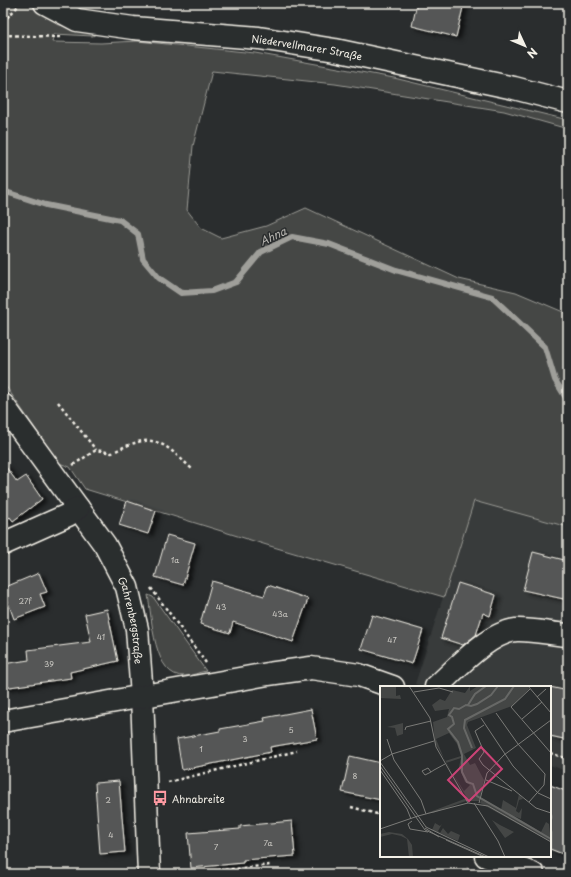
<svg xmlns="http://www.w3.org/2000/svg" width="571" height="877" viewBox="0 0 571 877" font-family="'Playpen Sans',sans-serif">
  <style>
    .built { fill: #373a3a }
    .green { fill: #444645; stroke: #9c9c96 }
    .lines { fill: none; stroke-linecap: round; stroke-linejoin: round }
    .stream { stroke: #9f9f9a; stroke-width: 6 }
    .building { fill: #555756; stroke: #f4f1e8; filter: url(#shadow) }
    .minor-casing { stroke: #f4f1e8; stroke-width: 25 }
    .major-casing { stroke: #f4f1e8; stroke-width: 25 }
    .path { stroke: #f4f1e8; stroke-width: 2.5; stroke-dasharray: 3 3; stroke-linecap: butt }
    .minor { stroke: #2a2d2e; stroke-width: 22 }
    .major { stroke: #2a2d2e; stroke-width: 22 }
    .labels { text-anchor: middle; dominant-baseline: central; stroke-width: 3; stroke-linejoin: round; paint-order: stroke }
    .number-label { font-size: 8px; fill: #cccac4 }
    .street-label { font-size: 10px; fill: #f4f1e8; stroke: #2a2d2e }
    .poi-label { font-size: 10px; fill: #f4f1e8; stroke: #2a2d2e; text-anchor: start }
    .water-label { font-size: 11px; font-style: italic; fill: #b5b3ae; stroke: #2a2d2e }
    .inset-river { fill: none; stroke: #676866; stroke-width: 2 }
    .inset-road { fill: none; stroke: #7b7b78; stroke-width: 1 }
    .view { fill: #cc4377; fill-opacity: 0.15; stroke: #cc4377; stroke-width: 2 }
    .inset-edge { fill: none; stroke: #f4f1e8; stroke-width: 2 }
  </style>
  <defs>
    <filter id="shadow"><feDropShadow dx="4.5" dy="2.5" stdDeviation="2" flood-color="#0009"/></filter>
  </defs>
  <rect width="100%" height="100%" fill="#2a2d2e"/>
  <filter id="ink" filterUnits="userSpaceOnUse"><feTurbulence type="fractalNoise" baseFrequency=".025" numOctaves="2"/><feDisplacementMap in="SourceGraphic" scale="8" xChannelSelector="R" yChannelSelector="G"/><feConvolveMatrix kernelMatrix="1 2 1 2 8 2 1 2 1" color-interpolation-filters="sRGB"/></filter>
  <g filter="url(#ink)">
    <path class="built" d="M 474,501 L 568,527 L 568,772 L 550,765 L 550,687 L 423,687 L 415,684 Z"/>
    <path class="green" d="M 9,3 L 62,3 L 56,24 L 96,34 L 93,36 L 54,34 L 52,42 L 101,43 L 137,41 L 255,53 L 394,78 L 568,120 L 568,129 L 504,111 L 335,84 L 212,71 L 193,146 L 187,210 L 201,228 L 221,238 L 266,226 L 306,208 L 459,279 L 516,292 L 568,314 L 568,527 L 474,501 L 444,597 L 270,546 L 85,489 L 70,467 L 59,463 L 3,382 L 3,12 Z
      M 148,595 L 153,597 L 206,671 C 199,672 192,676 185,676 C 153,678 152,617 148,595 Z"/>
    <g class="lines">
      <path class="stream" d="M 3,191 L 46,205 L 120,220 L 138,234 L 143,259 L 159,278 L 181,293 L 212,291 L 236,282 L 261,252 L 292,237 L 329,244 L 396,270 L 492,297 L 545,347 L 555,380 L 568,401"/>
    </g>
    <path class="building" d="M 417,3 L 464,3 L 456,37 L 412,26 Z
      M 3,463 L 17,482 L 26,476 L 42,499 L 13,521 L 10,517 L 3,523 Z
      M 127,501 L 156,511 L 148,534 L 119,525 Z
      M 167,535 L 195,543 L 183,585 L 155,577 Z
      M 533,552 L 568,561 L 568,600 L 523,590 Z
      M 39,573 L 47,592 L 40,594 L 45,607 L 14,619 L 3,588 Z
      M 212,581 L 264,596 L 268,585 L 308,599 L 293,642 L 233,622 L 230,633 L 200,624 Z
      M 458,583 L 496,595 L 490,616 L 483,613 L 476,635 L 463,645 L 441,638 Z
      M 107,609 L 118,661 L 70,672 L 71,678 L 3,688 L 3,664 L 29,660 L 28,650 L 91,642 L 85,614 Z
      M 372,615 L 423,630 L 412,664 L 361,649 Z
      M 550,687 L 568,691 L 568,740 L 550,736 Z
      M 311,709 L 317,739 L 270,747 L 271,752 L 182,770 L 177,739 L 220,731 L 220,729 L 265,721 L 264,718 Z
      M 350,756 L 381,763 L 381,800 L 342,792 Z
      M 119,781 L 125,852 L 100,854 L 95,783 Z
      M 550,785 L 568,792 L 568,856 L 550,849 Z
      M 292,821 L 295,856 L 243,860 L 243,863 L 191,868 L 188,833 L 240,829 L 240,826 Z"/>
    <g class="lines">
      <defs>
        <g id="minor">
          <path id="s1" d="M 3,405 L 105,545 L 127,587 L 137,629 L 142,696 L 149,874"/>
          <path d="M 3,544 L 68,515 L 78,508"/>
          <path d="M 436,687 C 456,669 488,633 516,630 C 531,629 552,634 568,635"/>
          <path d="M 3,721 L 268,674 L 311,668 L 359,675 L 393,687"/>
          <path d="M 486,856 L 533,874"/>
        </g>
        <g id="major">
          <path id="s2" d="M 45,3 L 77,20 L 133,28 L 259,38 L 335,50 L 514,88 L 568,102"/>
        </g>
      </defs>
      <use href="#minor" class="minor-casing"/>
      <use href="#major" class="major-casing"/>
      <path class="path" d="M 3,22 L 21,3
        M 3,35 L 60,37
        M 58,402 L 96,450
        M 73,465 L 96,450 L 112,453 C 153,431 161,440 192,469
        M 151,588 L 206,663
        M 550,753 L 568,759
        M 168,782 L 297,751
        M 351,807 L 381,815
        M 189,874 L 270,865
        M 466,874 L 468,868"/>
      <use href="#minor" class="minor"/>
      <use href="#major" class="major"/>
    </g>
  </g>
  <defs>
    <symbol id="bus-bare" viewBox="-9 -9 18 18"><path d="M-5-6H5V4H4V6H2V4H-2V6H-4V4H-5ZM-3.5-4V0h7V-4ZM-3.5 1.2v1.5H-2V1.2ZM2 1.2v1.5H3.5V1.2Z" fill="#ff9aa2" stroke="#2a2d2e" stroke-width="2.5" paint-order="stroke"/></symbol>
  </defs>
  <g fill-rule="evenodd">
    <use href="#bus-bare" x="149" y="787" width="22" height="22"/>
  </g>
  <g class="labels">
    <g class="number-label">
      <text x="175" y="560">1a</text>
      <text x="25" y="601">27f</text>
      <text x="221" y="607">43</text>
      <text x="280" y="614">43a</text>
      <text x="101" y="637">41</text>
      <text x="392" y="640">47</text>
      <text x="49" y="664">39</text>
      <text x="291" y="730">5</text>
      <text x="245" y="739">3</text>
      <text x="201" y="749">1</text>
      <text x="355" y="776">8</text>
      <text x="108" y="800">2</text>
      <text x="111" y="835">4</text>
      <text x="268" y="843">7a</text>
      <text x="216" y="847">7</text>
    </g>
    <g class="street-label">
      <text stroke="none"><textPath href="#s2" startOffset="268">Niedervellmarer Straße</textPath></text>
      <text stroke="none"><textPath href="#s1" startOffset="254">Gahrenbergstraße</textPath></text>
    </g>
    <g class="poi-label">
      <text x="172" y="798">Ahnabreite</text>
    </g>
    <g class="water-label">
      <text transform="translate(273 236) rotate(-25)">Ahna</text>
    </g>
  </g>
  <g transform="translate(380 686)">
    <rect width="171" height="171" fill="#2a2d2e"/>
    <path d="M 0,0 L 16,0 L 16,10 L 20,9 L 21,13 L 0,12 ZM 90,0 L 90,5 L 98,0 L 148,0 L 149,3 L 132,20 L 88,36 L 87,39 L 96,62 L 84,68 L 90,79 L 95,77 L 104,94 L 99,115 L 86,115 L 53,127 L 47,127 L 87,112 L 55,57 L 53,36 L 67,31 L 69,23 L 55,25 L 52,19 L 60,13 L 65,15 L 72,4 L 85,7 ZM 69,47 L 77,58 L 81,70 L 65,75 L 56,53 ZM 81,72 L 79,81 L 85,96 L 90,99 L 84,105 L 66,77 ZM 23,37 L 23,48 L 17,50 L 15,42 L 7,41 ZM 139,108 L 143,113 L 139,114 L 136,125 L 139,127 L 142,122 L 141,133 L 134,130 L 161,146 L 166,136 L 169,138 L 171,156 L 100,117 L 102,112 L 121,124 L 123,114 L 136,122 ZM 112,134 L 120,139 L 134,146 L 125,152 ZM 55,137 L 60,140 L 62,138 L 58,145 L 60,147 L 63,142 L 68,148 L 71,145 L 80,149 L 78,155 L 52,144 ZM 9,146 L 22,148 L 28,153 L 32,159 L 33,171 L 29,171 L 27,153 L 21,150 L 12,148 L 0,151 L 0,148 Z" fill="#444645" fill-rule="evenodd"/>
    <path class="inset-river" d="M 118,0 L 111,9 L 97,18 L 91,20 L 86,19 L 79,23 L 74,22 L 69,29 L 72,31 L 74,38 L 68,43 L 78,56 L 82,69 L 82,86 L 87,96 L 93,98 L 97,110 L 171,153M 88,19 L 95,8 L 106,0M 92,62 L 84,42 L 85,34 L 125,13 L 134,0"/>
    <path class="inset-road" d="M 29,0 L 50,32 L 56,61 L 88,117 L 38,130M 148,0 L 171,27M 150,3 L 131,21 L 171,67M 34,6 L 59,2 L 73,6M 157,11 L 166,3M 116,27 L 138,58 L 165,88 L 164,99 L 149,116M 101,32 L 133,80 L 158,107 L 171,113M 142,33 L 162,16M 104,39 L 95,45 L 104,66 L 99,73 L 103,79 L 156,122 L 171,127M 25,44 L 26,41 L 51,35M 7,53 L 14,74 L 41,114 L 46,128M 0,75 L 12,68 L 54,55M 0,76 L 46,141 L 109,171M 0,80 L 45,144 L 106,171M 0,84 L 27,123 L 31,133M 51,86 L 48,82 L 42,85 L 45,89 L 51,86 L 54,84 L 65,78M 106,94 L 132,105M 88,117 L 108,120 L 171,156M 94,117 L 118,155 L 125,171M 99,117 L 107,87 L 124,69 L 171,34M 32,135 L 28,138 L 30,143 L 48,146M 45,142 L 59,151M 0,143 L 38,130M 66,154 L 104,171"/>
    <path class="view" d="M 101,61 L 122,83 L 89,115 L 68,94 Z"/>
    <rect width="171" height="171" class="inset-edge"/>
  </g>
  <rect width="571" height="877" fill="none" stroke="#2a2d2e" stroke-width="16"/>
  <rect x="8" y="8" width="555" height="861" fill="none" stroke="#f4f1e8" stroke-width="1.5" filter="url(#ink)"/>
  <g transform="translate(525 46) rotate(134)" stroke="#2a2d2e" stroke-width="3" paint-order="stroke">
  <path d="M0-3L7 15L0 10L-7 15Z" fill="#f4f1e8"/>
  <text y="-6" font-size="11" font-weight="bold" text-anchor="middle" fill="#f4f1e8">N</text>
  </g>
</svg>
